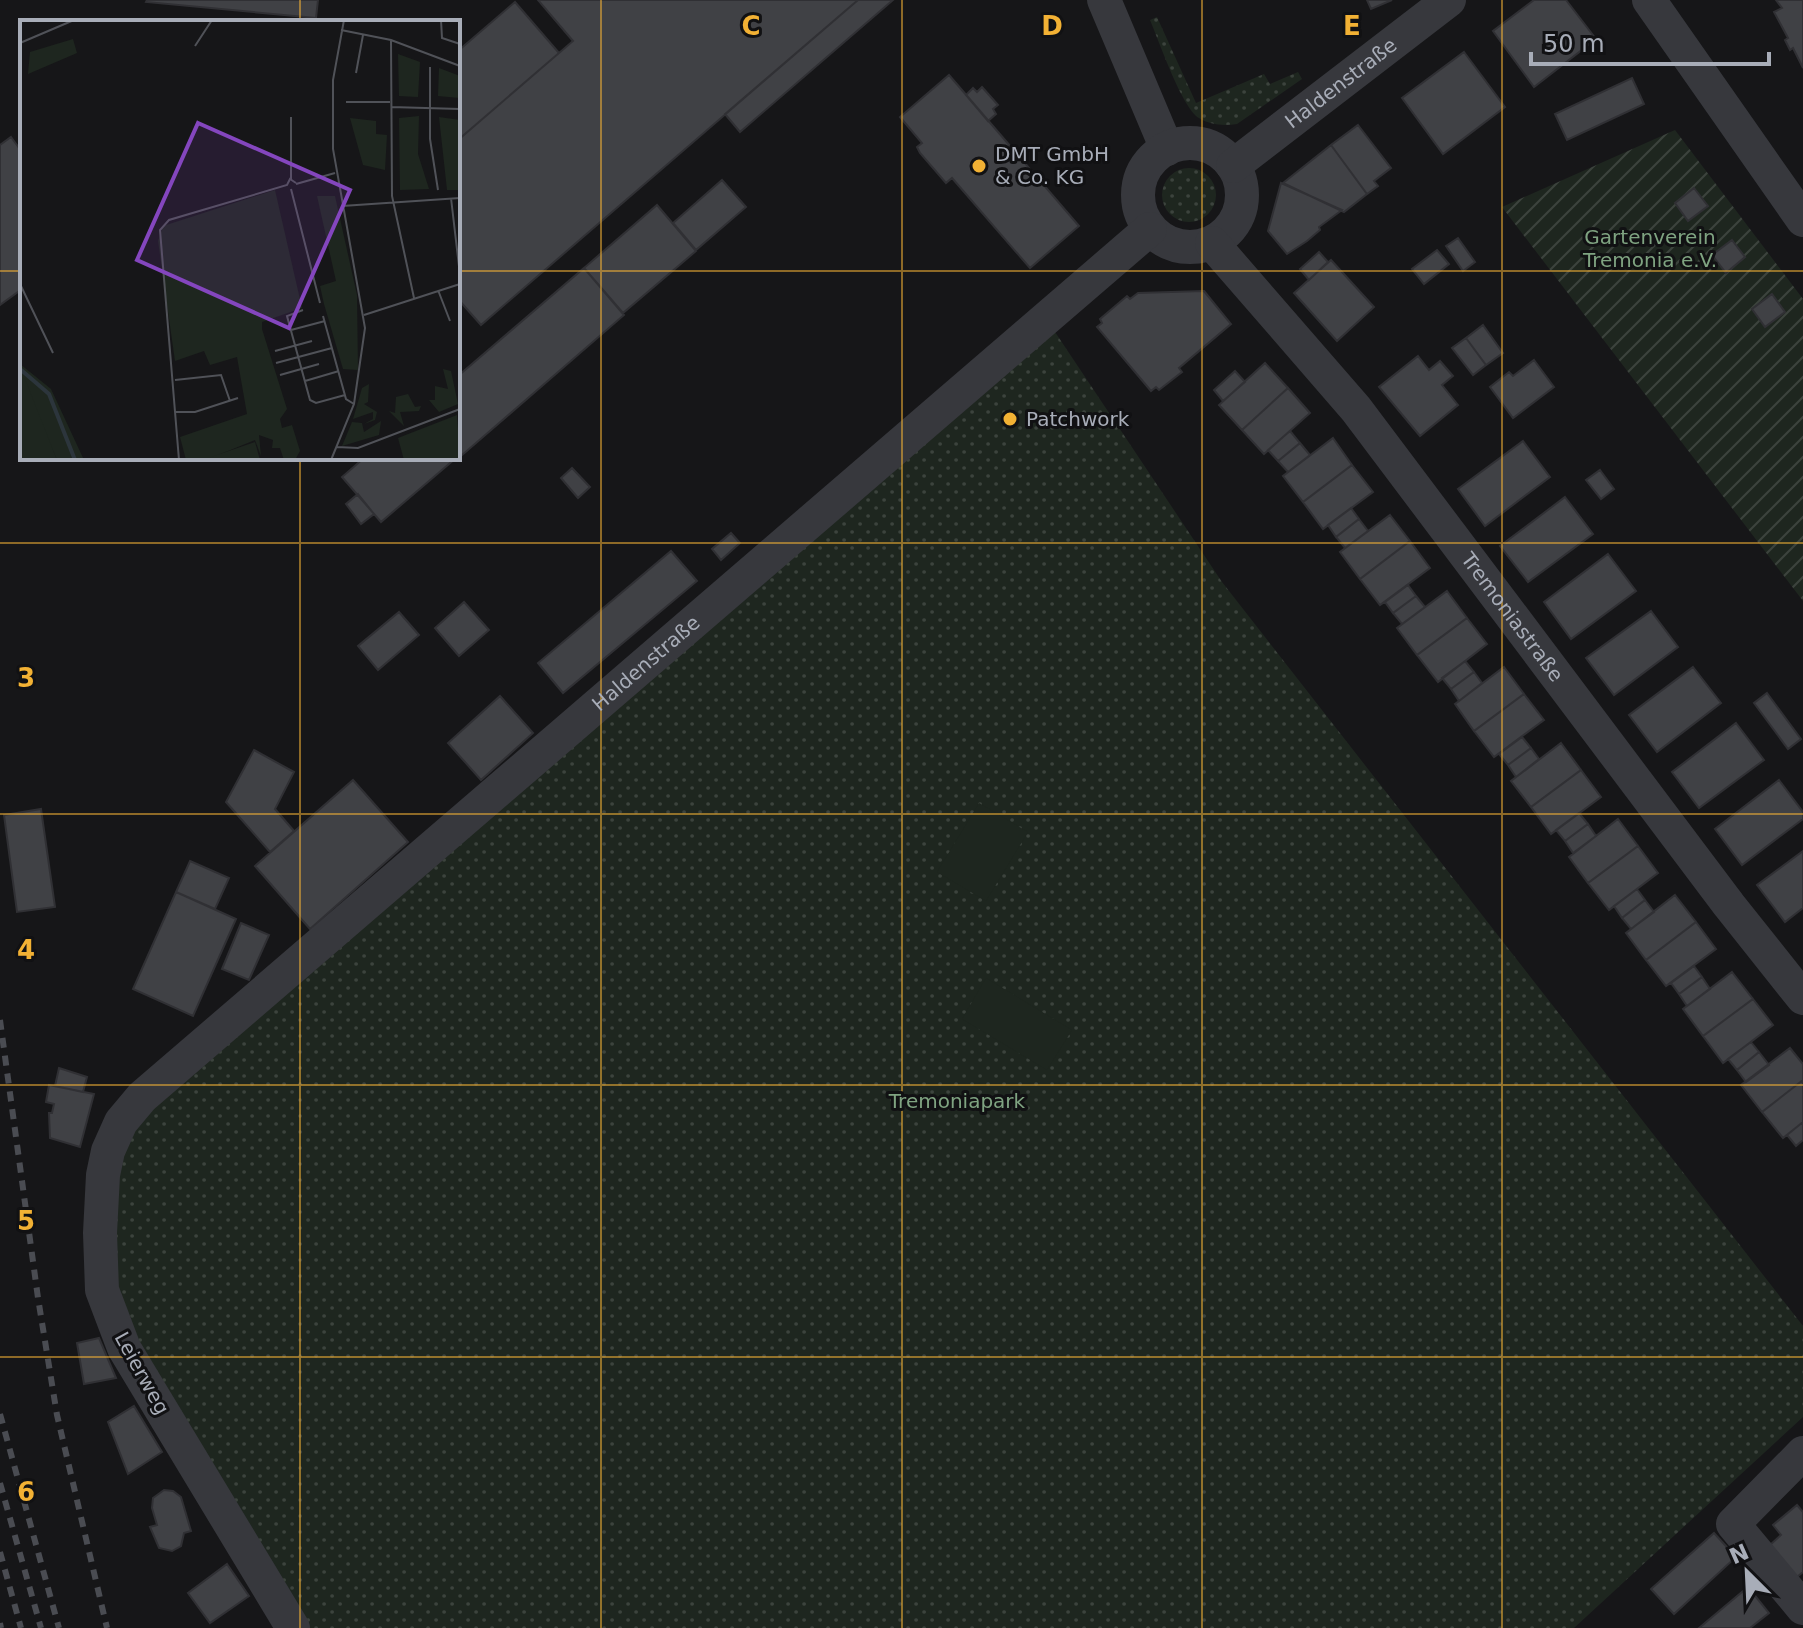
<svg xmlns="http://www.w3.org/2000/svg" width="1803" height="1628" viewBox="0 0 1803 1628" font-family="'DejaVu Sans',sans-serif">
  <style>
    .grass { fill: url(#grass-dots) }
    .garden { fill: url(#garden-furrows) }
    .pitch { fill: #1e261f }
    .building { fill: #404145; stroke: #303034; stroke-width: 2 }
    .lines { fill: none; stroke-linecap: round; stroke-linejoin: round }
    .street { stroke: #37383d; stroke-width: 34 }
    .rail { stroke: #4a4c52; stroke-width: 6; stroke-dasharray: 10 8; stroke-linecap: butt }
    .grid { fill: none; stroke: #f2b134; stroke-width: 2; stroke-opacity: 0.55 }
    .poi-dot { fill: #f2b134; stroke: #111113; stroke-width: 3 }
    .labels { text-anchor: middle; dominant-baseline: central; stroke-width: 6; stroke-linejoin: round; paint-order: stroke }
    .street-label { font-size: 20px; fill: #a8adb8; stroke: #111113 }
    .poi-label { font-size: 20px; fill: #a8adb8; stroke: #111113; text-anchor: start }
    .park-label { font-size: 20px; fill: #7fa381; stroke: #111113 }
    .inset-river { fill: none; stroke: #2c353c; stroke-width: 4 }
    .inset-road { fill: none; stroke: #505258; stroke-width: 2 }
    .view { fill: #8446be; fill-opacity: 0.15; stroke: #8446be; stroke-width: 4 }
    .inset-edge { fill: none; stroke: #a8adb8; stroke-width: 4 }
    .grid-label { font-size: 26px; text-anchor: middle; font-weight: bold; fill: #f2b134; stroke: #111113; stroke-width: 6; stroke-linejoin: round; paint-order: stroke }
  </style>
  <defs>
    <pattern id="grass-dots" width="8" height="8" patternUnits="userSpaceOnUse" patternTransform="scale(2)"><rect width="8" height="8" fill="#1e261f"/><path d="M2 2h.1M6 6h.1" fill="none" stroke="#3c433d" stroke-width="1.8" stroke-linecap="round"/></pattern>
    <pattern id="garden-furrows" width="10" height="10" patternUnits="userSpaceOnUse" patternTransform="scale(2)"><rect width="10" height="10" fill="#1e261f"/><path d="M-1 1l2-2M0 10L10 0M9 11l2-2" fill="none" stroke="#3c433d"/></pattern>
  </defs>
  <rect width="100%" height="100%" fill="#161618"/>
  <path class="grass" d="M 1157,17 L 1196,103 L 1264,74 L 1270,84 L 1298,72 L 1302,79 L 1237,124 C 1224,126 1210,125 1199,118 C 1182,108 1159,41 1150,20 Z
    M1162 195a27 27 0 1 1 54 0a27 27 0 1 1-54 0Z
    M 1051,326 L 1222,582 L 1803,1326 L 1803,1417 L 1574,1628 L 298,1628 L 128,1344 L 104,1227 L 126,1126 Z"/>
  <path class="garden" d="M 1675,130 L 1803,299 L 1803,601 L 1502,207 Z"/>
  <path class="pitch" d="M 979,803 L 1028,832 L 986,901 L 937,872 Z
    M 986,978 L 1072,1030 L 1047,1070 L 962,1019 Z"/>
  <path class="building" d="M 147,0 L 318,0 L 316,18 L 146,2 Z
    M 538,0 L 858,0 L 481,325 L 458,299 L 458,140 L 573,41 Z
    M 858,0 L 893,0 L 740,132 L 725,114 Z
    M 1367,0 L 1392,0 L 1371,9 Z
    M 1534,0 L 1566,0 L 1596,39 L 1534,87 L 1493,31 Z
    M 1776,0 L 1803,0 L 1803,68 L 1793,48 L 1790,50 L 1785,40 L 1788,38 L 1774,12 L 1782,8 Z
    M 515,2 L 559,53 L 458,140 L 458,51 Z
    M 1464,52 L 1505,107 L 1443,154 L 1402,98 Z
    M 949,75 L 1079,226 L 1030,268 L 952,178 L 946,183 L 920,153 L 917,147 L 922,143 L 900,117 Z
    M 1632,78 L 1644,104 L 1567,140 L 1555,114 Z
    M 982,87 L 998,105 L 993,109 L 996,114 L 988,121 L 966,95 L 973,88 L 977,92 Z
    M 1358,125 L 1391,168 L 1374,181 L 1378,186 L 1367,194 L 1331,145 Z
    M 11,137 L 22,152 L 22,289 L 0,305 L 0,145 Z
    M 1331,145 L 1367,194 L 1344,212 L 1283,183 Z
    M 722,180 L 746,207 L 696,250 L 673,223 Z
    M 1281,183 L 1342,210 L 1319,227 L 1320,230 L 1307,241 L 1287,254 L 1268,231 Z
    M 1694,188 L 1708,206 L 1688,221 L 1675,203 Z
    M 657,205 L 696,251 L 623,313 L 584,268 Z
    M 1458,238 L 1475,262 L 1463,271 L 1446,246 Z
    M 1732,240 L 1745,257 L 1726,273 L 1712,255 Z
    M 1437,250 L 1449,264 L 1424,284 L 1412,269 Z
    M 1319,252 L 1328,262 L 1309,280 L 1300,269 Z
    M 1331,260 L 1374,307 L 1337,341 L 1294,293 Z
    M 584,268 L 624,315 L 461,456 L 458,453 L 458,376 Z
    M 1204,291 L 1231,324 L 1179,368 L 1182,372 L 1159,390 L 1156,387 L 1151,391 L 1097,327 L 1102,323 L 1100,319 L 1127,296 L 1130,299 L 1138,293 Z
    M 1772,294 L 1785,312 L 1765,327 L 1752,309 Z
    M 1483,325 L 1503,353 L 1486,365 L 1466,338 Z
    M 1466,338 L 1486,365 L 1473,375 L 1452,348 Z
    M 1418,356 L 1429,370 L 1440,361 L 1453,376 L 1442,385 L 1458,405 L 1420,436 L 1379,387 Z
    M 1534,360 L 1554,387 L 1513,418 L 1490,387 L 1509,372 L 1513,376 Z
    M 1265,363 L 1288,388 L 1242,430 L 1219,405 Z
    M 1235,371 L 1245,382 L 1223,401 L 1214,390 Z
    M 1288,388 L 1310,413 L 1264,454 L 1242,430 Z
    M 1290,431 L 1300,443 L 1278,461 L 1268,450 Z
    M 1333,438 L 1352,465 L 1303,502 L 1283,476 Z
    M 1523,441 L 1550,477 L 1485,526 L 1458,489 Z
    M 1300,443 L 1310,455 L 1288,472 L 1278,461 Z
    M 364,458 L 456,458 L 381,522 L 342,477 Z
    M 1352,465 L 1373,492 L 1323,529 L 1303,502 Z
    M 572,468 L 590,487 L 578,498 L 561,478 Z
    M 1600,470 L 1614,489 L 1601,499 L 1586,480 Z
    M 358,494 L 374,514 L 361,524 L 346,504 Z
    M 1565,497 L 1593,534 L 1528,582 L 1500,546 Z
    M 1351,508 L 1359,519 L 1336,537 L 1328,525 Z
    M 1390,515 L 1410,541 L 1360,579 L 1340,552 Z
    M 1359,519 L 1368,531 L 1345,548 L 1336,537 Z
    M 731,533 L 740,543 L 721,560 L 712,549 Z
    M 1410,541 L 1430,568 L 1380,605 L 1360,579 Z
    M 671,551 L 697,581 L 563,693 L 538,663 Z
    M 1608,554 L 1636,591 L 1571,639 L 1544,602 Z
    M 1408,585 L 1416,596 L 1393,613 L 1385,602 Z
    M 1447,591 L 1467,618 L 1417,655 L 1397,628 Z
    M 1416,596 L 1425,607 L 1402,624 L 1393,613 Z
    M 464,602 L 489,630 L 459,656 L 435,628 Z
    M 1651,611 L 1678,647 L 1614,695 L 1586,658 Z
    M 399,612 L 419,635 L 378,670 L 358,646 Z
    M 1467,618 L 1487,644 L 1438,682 L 1417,655 Z
    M 1465,661 L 1474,672 L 1451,689 L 1442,678 Z
    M 1504,667 L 1524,694 L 1474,731 L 1455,704 Z
    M 1693,667 L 1721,703 L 1657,752 L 1629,715 Z
    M 1474,672 L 1482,683 L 1459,701 L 1451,689 Z
    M 1767,693 L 1801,739 L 1788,749 L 1754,703 Z
    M 1524,694 L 1544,720 L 1494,757 L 1474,731 Z
    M 500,696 L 533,733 L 481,780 L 448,743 Z
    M 1736,723 L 1764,760 L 1699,808 L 1672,772 Z
    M 1522,737 L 1531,748 L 1508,765 L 1499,754 Z
    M 1561,743 L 1581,770 L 1531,807 L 1511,781 Z
    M 1531,748 L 1539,759 L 1516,777 L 1508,765 Z
    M 254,750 L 294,772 L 275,809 L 294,831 L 270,852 L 226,802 Z
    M 1581,770 L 1601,797 L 1551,834 L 1531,807 Z
    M 353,780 L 408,842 L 310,929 L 255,866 Z
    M 1779,780 L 1803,812 L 1803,819 L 1742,865 L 1715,829 Z
    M 41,809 L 55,907 L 17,912 L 4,815 Z
    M 1579,813 L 1588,824 L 1565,841 L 1556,830 Z
    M 1618,819 L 1638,846 L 1588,883 L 1569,857 Z
    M 1588,824 L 1596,836 L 1573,853 L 1565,841 Z
    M 1638,846 L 1658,873 L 1609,910 L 1588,883 Z
    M 1803,851 L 1803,908 L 1785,922 L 1757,885 Z
    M 190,861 L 229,878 L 215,909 L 176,892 Z
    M 1637,889 L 1645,900 L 1622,918 L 1614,906 Z
    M 176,892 L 236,919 L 193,1016 L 133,989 Z
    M 1675,895 L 1696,922 L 1646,960 L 1626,933 Z
    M 1645,900 L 1654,912 L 1631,929 L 1622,918 Z
    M 1696,922 L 1716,949 L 1666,986 L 1646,960 Z
    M 241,923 L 269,935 L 249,980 L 222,969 Z
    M 1694,966 L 1702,977 L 1679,994 L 1671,983 Z
    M 1732,972 L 1753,999 L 1703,1036 L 1683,1009 Z
    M 1702,977 L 1710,989 L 1687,1006 L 1679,994 Z
    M 1753,999 L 1773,1025 L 1723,1063 L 1703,1036 Z
    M 1751,1042 L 1759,1052 L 1737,1070 L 1728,1059 Z
    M 1790,1048 L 1803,1064 L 1803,1080 L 1762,1112 L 1741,1085 Z
    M 1759,1052 L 1769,1065 L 1746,1082 L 1737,1070 Z
    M 59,1068 L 87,1077 L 83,1092 L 55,1086 Z
    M 1803,1080 L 1803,1122 L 1783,1138 L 1762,1112 Z
    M 49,1085 L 94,1094 L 80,1147 L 50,1138 L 49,1113 L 52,1113 L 54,1104 L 46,1102 Z
    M 1803,1122 L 1803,1140 L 1796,1146 L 1787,1135 Z
    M 99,1338 L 116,1378 L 84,1384 L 77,1343 Z
    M 134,1406 L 162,1452 L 128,1474 L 108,1422 Z
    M 164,1490 L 173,1491 L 181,1497 L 191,1531 L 184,1533 L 181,1546 L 172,1551 L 159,1548 L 150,1527 L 157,1525 L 152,1508 L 153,1498 Z
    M 1797,1505 L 1803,1512 L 1803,1572 L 1797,1577 L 1770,1545 L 1781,1535 L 1773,1525 Z
    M 1714,1533 L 1736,1557 L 1674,1614 L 1651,1589 Z
    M 227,1564 L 249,1596 L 210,1623 L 188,1593 Z
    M 1748,1587 L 1769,1613 L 1750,1628 L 1699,1628 Z"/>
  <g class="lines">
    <g class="street">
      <path d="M 1104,0 L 1167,149"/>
      <path d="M 1649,0 L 1803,220"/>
      <circle cx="1190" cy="195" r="52"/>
      <path id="s1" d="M 1233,166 L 1449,0"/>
      <path id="s2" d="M 1212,243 L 1356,409 L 1729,905 L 1803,998"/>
      <path d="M 1803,1453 L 1733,1524 L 1803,1608"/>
      <path id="s3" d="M 293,1628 L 124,1348 L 102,1290 L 100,1233 L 103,1175 L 108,1151 L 121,1122 L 142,1097 L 1150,229"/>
    </g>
    <path class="rail" d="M 0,1020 L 38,1298 L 57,1415 L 107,1628
      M 0,1414 L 59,1628
      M 0,1483 L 41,1628
      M 0,1552 L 21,1628
      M 0,1623 L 1,1628"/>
  </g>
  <path class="grid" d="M 300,0 L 300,22M 601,0 L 601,1628M 902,0 L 902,1628M 1202,0 L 1202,1628M 1502,0 L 1502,1628M 0,271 L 22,271M 458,271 L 1803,271M 300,458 L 300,1628M 0,543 L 1803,543M 0,814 L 1803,814M 0,1085 L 1803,1085M 0,1357 L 1803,1357"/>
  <g class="poi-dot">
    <circle cx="979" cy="166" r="8"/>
    <circle cx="1010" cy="419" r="8"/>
  </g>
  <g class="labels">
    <g class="street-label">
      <text stroke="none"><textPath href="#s1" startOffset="136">Haldenstraße</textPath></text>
      <text stroke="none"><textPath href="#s2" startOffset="480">Tremoniastraße</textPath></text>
      <text stroke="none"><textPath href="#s3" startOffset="1258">Haldenstraße</textPath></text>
      <text transform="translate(142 1373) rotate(61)">Leierweg</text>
    </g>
    <g class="poi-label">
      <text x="995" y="154">DMT GmbH<tspan x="995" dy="23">&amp; Co. KG</tspan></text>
      <text x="1026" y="419">Patchwork</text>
    </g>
    <g class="park-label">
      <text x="1650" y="237">Gartenverein<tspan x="1650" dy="23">Tremonia e.V.</tspan></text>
      <text x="957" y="1101">Tremoniapark</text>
    </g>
  </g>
  <g transform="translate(20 20)">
    <rect width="440" height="440" fill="#161618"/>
    <path d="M 330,98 L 356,101 L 356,114 L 367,115 L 365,150 L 343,145 ZM 255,170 L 282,288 L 242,302 L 242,309 L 267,389 L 260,399 L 262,408 L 272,405 L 280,431 L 275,440 L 264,440 L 260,428 L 252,428 L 253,420 L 239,415 L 241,436 L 235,420 L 186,440 L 166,440 L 160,417 L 227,394 L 217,337 L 190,345 L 184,331 L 155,341 L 138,221 L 143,206 ZM 0,344 L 31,369 L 64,440 L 37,440 L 0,356 ZM 423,349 L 431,351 L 438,384 L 419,392 L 409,380 L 415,380 L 415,366 L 428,369 ZM 349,364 L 348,382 L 344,384 L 357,392 L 355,400 L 344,404 L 353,399 L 353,392 L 333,399 L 342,368 ZM 388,374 L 395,387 L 401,386 L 399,391 L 380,392 L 384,406 L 369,391 L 375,393 L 376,377 ZM 361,401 L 359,415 L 322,426 L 332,402 L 342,403 L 344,412 Z" fill="#1e261f"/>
    <path d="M 437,395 L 440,440 L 384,440 L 378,418 Z" fill="#1e261f"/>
    <path d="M 53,19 L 57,33 L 8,54 L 10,32 ZM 378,34 L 400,42 L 398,77 L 379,76 ZM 419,48 L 440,56 L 440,78 L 418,76 ZM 399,96 L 398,134 L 409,169 L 380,170 L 379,98 ZM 419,97 L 440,100 L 440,170 L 427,170 ZM 297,176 L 315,176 L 337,275 L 338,350 L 323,349 L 304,284 L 300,266 L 316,261 ZM 0,356 L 5,359 L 37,440 L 0,440 Z" fill="#1e261f"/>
    <path d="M 235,422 L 240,440 L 189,440 L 191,437 Z" fill="#1e261f"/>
    <path class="inset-river" d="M 0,349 L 29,374 L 55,440"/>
    <path class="inset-road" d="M 421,0 L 422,18 L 440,24M 321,10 L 371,20 L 440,46M 371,20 L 372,176 L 394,278M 0,23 L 54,0M 175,26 L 192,0M 410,47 L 410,119 L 418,170M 336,53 L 343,15M 326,82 L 370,82M 371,87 L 440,89M 271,159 L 271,97M 276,164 L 315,153M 271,169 L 300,283M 431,178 L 440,255M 322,186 L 440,178M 0,264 L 33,333M 418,270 L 430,301M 283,290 L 267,296 L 290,380 L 296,383 L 325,375M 344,295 L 440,264M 303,296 L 326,379 L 334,384M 271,310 L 305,301M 255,331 L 292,321M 256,343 L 312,328M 260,355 L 299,344M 155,360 L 201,355 L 210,381M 285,361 L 319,351M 156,392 L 175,392 L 218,378M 317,427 L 338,428 L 440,389M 159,440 L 140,210 L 149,200 L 267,165 L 270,159 L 276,163M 311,440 L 334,384 L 345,308 L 313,129 L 313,60 L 324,0"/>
    <path class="view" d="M 178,103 L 330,170 L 269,308 L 117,240 Z"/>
    <rect width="440" height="440" class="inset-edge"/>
  </g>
  <g class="grid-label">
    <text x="751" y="35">C</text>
    <text x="1052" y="35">D</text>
    <text x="1352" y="35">E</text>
    <text x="26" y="687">3</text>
    <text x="26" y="959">4</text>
    <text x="26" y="1230">5</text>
    <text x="26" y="1501">6</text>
  </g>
  <g transform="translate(1747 1572) rotate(336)" stroke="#111113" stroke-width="6" paint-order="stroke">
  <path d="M0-6L14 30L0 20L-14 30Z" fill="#a8adb8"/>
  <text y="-12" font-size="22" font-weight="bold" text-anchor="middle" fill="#a8adb8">N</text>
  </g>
  <path d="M1531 52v12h238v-12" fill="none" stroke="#a8adb8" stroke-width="4"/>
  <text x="1543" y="52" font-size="24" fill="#a8adb8" stroke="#111113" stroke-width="6" paint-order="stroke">50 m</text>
</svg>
